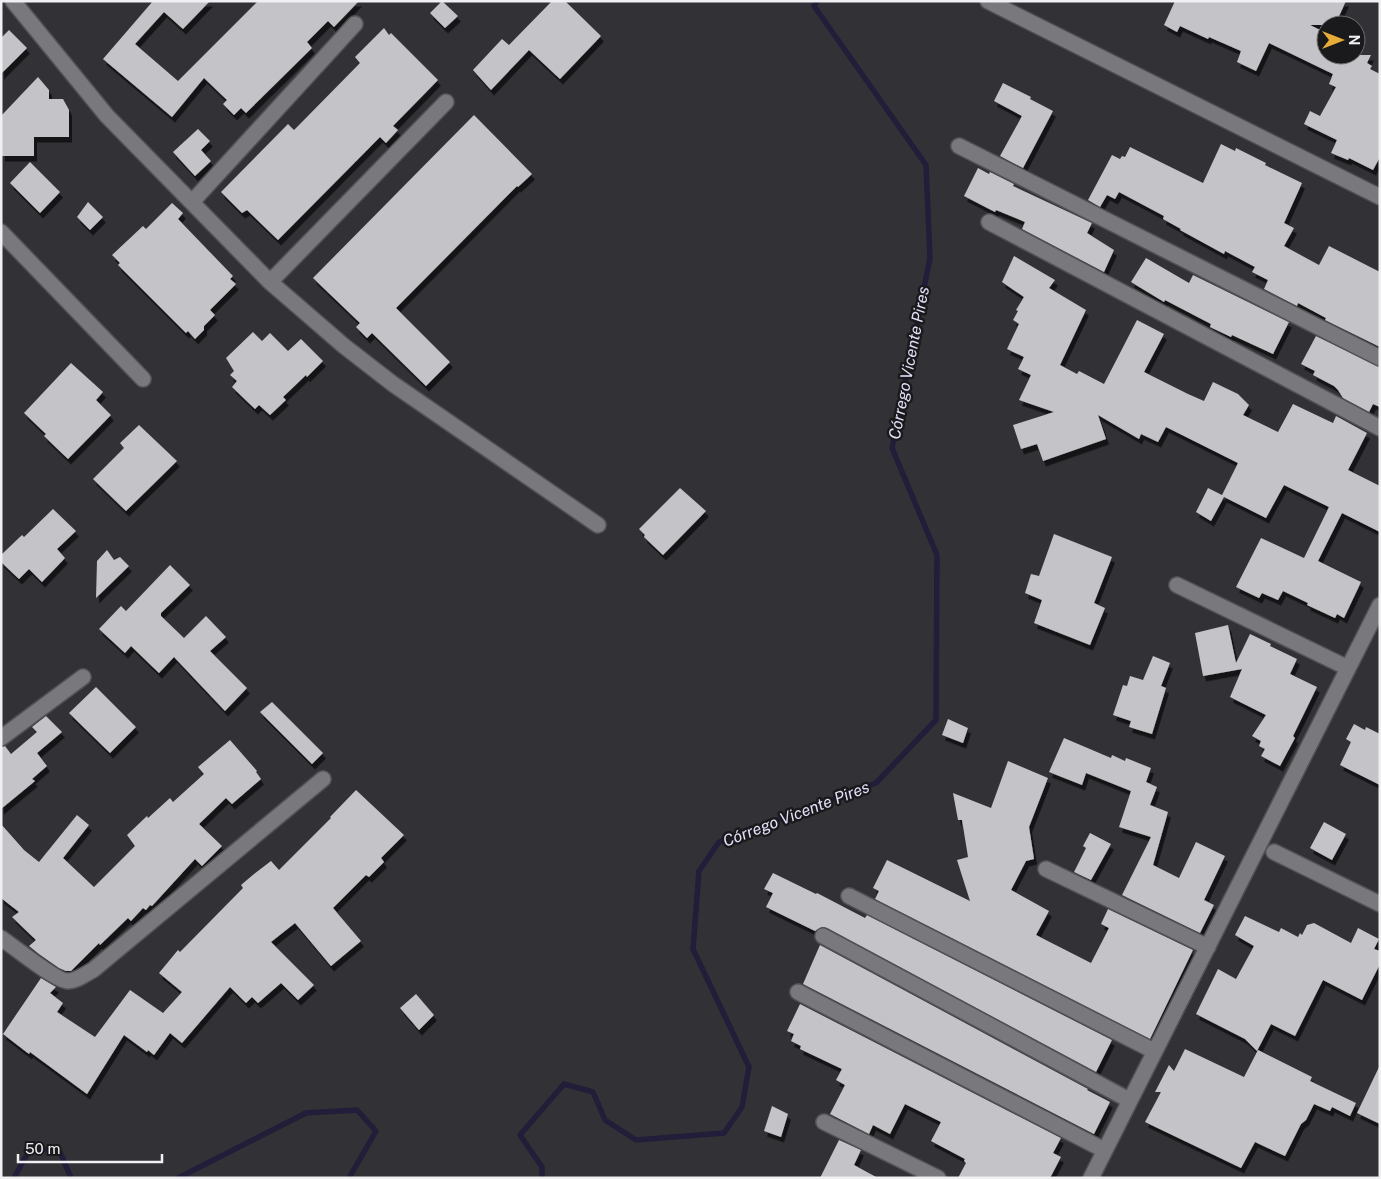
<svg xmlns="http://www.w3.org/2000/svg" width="1381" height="1179" viewBox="0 0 1381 1179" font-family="'Public Sans',sans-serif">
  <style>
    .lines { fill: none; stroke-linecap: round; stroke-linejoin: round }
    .stream { stroke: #221d39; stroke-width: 5.5 }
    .building { fill: #c4c4c8; filter: url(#shadow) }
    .minor-casing { stroke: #525255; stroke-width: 18 }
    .minor { stroke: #79797d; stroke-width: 15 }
    .labels { text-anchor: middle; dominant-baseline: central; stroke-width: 5; stroke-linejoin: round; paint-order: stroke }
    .water-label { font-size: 16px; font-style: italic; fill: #e3e1fa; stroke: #1a1a1c }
  </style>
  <defs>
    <filter id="shadow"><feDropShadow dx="3" dy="5.5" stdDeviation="0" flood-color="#0009"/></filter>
  </defs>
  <rect width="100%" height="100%" fill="#323236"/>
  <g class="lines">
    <path class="stream" d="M 14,1178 L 31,1147 L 60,1152 L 71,1178
      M 178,1178 L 306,1113 L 357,1110 L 376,1131 L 349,1178
      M 542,1178 L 542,1167 L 520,1135 L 564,1084 L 593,1092 L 605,1120 L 636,1140 L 724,1133 L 742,1107 L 749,1067 L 693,949 L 699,871 L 719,842 L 876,783 L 936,720 L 937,555 L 892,448 L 930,258 L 926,165 L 814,6 L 817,1"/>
  </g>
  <path class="building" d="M 153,1 L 210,1 L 183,29 L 164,12 L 135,44 L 178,81 L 258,1 L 359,1 L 334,27 L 328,21 L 307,42 L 312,48 L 246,113 L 241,108 L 234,115 L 223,104 L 227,100 L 204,78 L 172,117 L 103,59 Z
    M 442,1 L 458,16 L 445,28 L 430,13 Z
    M 552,1 L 565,1 L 601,36 L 560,79 L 529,50 L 491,90 L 473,70 L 502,39 L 509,45 Z
    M 1175,1 L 1346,1 L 1335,25 L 1310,25 L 1326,33 L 1326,55 L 1371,55 L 1367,63 L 1372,66 L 1370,69 L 1380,74 L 1380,157 L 1373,170 L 1349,158 L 1348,160 L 1331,153 L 1337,140 L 1304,124 L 1310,111 L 1320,116 L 1336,87 L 1329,84 L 1333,74 L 1269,43 L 1256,71 L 1237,62 L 1241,51 L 1209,37 L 1208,39 L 1180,26 L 1177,32 L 1164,25 Z
    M 384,28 L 389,35 L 391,33 L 438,80 L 393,126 L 398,130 L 386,143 L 380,137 L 278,240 L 247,210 L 242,213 L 221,192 L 288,124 L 294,130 L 302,122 L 360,63 L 355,57 Z
    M 9,30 L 27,48 L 1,74 L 1,38 Z
    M 38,77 L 49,90 L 49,99 L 63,99 L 69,110 L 69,137 L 34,137 L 34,156 L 2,156 L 1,116 Z
    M 1003,83 L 1031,97 L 1030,99 L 1053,111 L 1023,168 L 1000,156 L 1022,116 L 994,101 Z
    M 474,115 L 532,174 L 518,187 L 517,186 L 396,308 L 450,362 L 426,386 L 372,333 L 367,338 L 356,327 L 360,323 L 313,278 Z
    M 198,129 L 210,141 L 201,150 L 211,161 L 195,176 L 173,152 Z
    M 1221,144 L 1235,151 L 1236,148 L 1266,163 L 1265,165 L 1302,183 L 1284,223 L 1294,228 L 1284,246 L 1319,265 L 1329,246 L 1380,272 L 1380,347 L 1325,320 L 1326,318 L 1298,303 L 1297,306 L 1264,289 L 1268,280 L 1252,272 L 1255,267 L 1225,251 L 1224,254 L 1180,230 L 1181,229 L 1163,219 L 1164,216 L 1119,192 L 1115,199 L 1107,195 L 1100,207 L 1088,200 L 1112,155 L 1120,159 L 1122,156 L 1125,157 L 1130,147 L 1203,183 Z
    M 30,162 L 60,192 L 40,213 L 10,183 Z
    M 978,168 L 989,174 L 990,172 L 1014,184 L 1013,186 L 1092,223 L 1087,233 L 1114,250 L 1104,272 L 1022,229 L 1025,222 L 996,210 L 995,212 L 964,196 Z
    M 88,202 L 103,217 L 90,230 L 77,217 Z
    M 172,203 L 183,213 L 178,219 L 233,276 L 230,279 L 236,284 L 210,310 L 215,315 L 204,326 L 204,330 L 195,339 L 188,331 L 186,333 L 118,265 L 120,263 L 112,255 L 143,226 L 146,229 Z
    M 1014,256 L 1055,280 L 1049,288 L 1086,310 L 1060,365 L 1077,374 L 1079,371 L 1104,384 L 1137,320 L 1164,334 L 1144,372 L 1188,394 L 1204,401 L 1213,382 L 1238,394 L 1249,405 L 1243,415 L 1278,432 L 1293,404 L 1333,423 L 1336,416 L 1367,433 L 1348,470 L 1380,486 L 1380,532 L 1342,513 L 1318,561 L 1361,582 L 1344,618 L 1337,614 L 1335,618 L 1307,605 L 1308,603 L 1283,591 L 1278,600 L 1262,593 L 1259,598 L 1236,587 L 1261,538 L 1304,558 L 1329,507 L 1284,485 L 1266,518 L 1224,497 L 1211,521 L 1196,512 L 1208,488 L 1222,495 L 1238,463 L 1166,427 L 1158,442 L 1141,434 L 1139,439 L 1098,415 L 1106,439 L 1043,461 L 1037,444 L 1021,449 L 1013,425 L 1054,412 L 1019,400 L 1031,375 L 1018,369 L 1024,357 L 1007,349 L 1019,324 L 1013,320 L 1018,311 L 1016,310 L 1024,297 L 1002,282 Z
    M 1146,258 L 1189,283 L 1193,275 L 1289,322 L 1273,354 L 1232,335 L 1231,337 L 1210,327 L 1211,324 L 1165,300 L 1164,302 L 1131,282 Z
    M 253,332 L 262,341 L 270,333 L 288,351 L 301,339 L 323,361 L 307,377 L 306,375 L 283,397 L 286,400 L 270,415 L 259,405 L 255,409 L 232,387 L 237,381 L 230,375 L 234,371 L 226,358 Z
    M 1316,336 L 1380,367 L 1380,407 L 1373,404 L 1369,412 L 1343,398 L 1338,390 L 1334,386 L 1313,375 L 1315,371 L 1301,364 Z
    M 71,363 L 103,392 L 96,400 L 111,415 L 68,459 L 44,436 L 46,434 L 24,413 Z
    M 139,425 L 177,461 L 126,511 L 93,479 L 124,448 L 120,443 Z
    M 680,488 L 706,511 L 663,555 L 644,537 L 645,535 L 639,529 Z
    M 53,509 L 76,531 L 57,549 L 65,558 L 42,582 L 29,569 L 19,579 L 1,562 L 1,555 L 22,535 L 24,537 Z
    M 1054,534 L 1112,557 L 1094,603 L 1105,608 L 1090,645 L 1034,623 L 1042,600 L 1025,593 L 1031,574 L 1039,576 Z
    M 107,550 L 114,560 L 120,557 L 129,566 L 96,598 L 97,561 Z
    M 170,565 L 190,585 L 161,613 L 161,616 L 184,638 L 206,616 L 226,637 L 210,651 L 247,688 L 225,711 L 174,657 L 159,673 L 131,646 L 125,653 L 99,629 L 121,606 L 126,611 Z
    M 1228,625 L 1236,663 L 1250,634 L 1271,644 L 1270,646 L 1297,659 L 1290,674 L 1317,687 L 1293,736 L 1295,738 L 1280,766 L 1261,756 L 1265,749 L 1259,746 L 1261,741 L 1252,736 L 1266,715 L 1230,697 L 1242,669 L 1203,676 L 1195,633 Z
    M 1153,656 L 1170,663 L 1161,686 L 1166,688 L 1152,734 L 1129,727 L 1131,721 L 1113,715 L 1123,685 L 1127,686 L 1130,676 L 1143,680 Z
    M 96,687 L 136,727 L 110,753 L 69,713 Z
    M 272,702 L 323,753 L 312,764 L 260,712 Z
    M 46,716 L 62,732 L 37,753 L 47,766 L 32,779 L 35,781 L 1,809 L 1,747 L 5,746 L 11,754 L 37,732 L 32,727 Z
    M 948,719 L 968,728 L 963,743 L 942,735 Z
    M 1354,724 L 1365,730 L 1366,727 L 1380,734 L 1380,785 L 1340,765 L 1351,742 L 1346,739 Z
    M 1064,738 L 1111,758 L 1112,755 L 1125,761 L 1126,758 L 1151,768 L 1146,782 L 1157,787 L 1150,805 L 1168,812 L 1153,865 L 1179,878 L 1196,842 L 1225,856 L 1204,900 L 1214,905 L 1200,933 L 1122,895 L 1151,837 L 1119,827 L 1131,791 L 1086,773 L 1082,785 L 1049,772 Z
    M 230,740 L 257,771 L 256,772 L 261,779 L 232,804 L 226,798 L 199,824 L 222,846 L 202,866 L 195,859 L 152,906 L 150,905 L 146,910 L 143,908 L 131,921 L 128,918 L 100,945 L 99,943 L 71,971 L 66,971 L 59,968 L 39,954 L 29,946 L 36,940 L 12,917 L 19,912 L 1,898 L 1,824 L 24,850 L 39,862 L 77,815 L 89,825 L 63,858 L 94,887 L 135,846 L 127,835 L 147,816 L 148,818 L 170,798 L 173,802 L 204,774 L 198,767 Z
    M 1008,761 L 1048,778 L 1029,827 L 1034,859 L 1026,861 L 1011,890 L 1049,911 L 1036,935 L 1091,963 L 1109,928 L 1101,924 L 1108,909 L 1193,950 L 1150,1039 L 875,899 L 879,891 L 873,888 L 887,860 L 970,901 L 957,860 L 968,857 L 962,820 L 958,820 L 953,793 L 991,808 Z
    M 356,790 L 404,835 L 381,858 L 384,862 L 369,877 L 366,875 L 333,908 L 361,941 L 331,966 L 295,923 L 271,942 L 314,985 L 298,1000 L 281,983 L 258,1003 L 252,997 L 246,1003 L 230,987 L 182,1043 L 170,1033 L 154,1055 L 148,1050 L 147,1052 L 124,1035 L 87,1094 L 30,1052 L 29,1054 L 3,1034 L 41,978 L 56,987 L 50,993 L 63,1003 L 57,1012 L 95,1037 L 130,990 L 163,1013 L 182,992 L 159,973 L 178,950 L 180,952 L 243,888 L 241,885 L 254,874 L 271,861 L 279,870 L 331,818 L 330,817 Z
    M 1324,822 L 1346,834 L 1332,860 L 1310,848 Z
    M 1090,833 L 1111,844 L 1091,880 L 1074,872 L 1086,848 L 1083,846 Z
    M 773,873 L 816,894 L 817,893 L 865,918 L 867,915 L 1112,1040 L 1096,1072 L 827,928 L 822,927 L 815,931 L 766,907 L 773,893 L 764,889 Z
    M 1245,916 L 1279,932 L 1281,928 L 1298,937 L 1300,933 L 1302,935 L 1307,925 L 1314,923 L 1351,943 L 1358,928 L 1379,939 L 1374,949 L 1380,951 L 1380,964 L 1362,1000 L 1323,980 L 1295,1036 L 1271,1024 L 1257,1051 L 1245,1039 L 1196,1014 L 1218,969 L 1236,979 L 1254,946 L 1235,935 Z
    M 820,945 L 1088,1089 L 1087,1090 L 1110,1102 L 1094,1134 L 803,984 Z
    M 416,994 L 434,1015 L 419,1030 L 400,1008 Z
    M 800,1004 L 1061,1138 L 1053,1153 L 1061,1157 L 1050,1178 L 958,1178 L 966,1163 L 964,1161 L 965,1159 L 931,1141 L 941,1122 L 905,1104 L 890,1134 L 873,1125 L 869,1134 L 830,1114 L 845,1085 L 836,1080 L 842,1069 L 800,1049 L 801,1046 L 791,1041 L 794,1034 L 787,1031 Z
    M 1185,1049 L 1244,1077 L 1258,1050 L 1312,1077 L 1310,1081 L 1356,1103 L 1350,1116 L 1332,1107 L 1330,1111 L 1314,1104 L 1306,1120 L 1301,1124 L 1285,1156 L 1255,1142 L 1241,1168 L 1145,1122 L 1161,1092 L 1155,1092 L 1169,1065 L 1174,1071 Z
    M 1380,1065 L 1380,1124 L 1357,1113 Z
    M 772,1106 L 788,1114 L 781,1137 L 764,1131 Z
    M 839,1140 L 861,1150 L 854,1165 L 878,1178 L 820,1178 Z"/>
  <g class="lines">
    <defs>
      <path id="minor" d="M 13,1 L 107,116 L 270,282 L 344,346 L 393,384 L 598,525
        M 988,1 L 1380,197
        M 959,146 L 1380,358
        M 192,202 L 355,24
        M 989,222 L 1380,428
        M 1,232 L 143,379
        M 270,282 L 446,102
        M 1177,585 L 1348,668
        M 1,738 L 83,677
        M 1274,852 L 1380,904
        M 1046,869 L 1208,947
        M 849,896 L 1154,1051
        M 823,936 L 1129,1100
        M 1,938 C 13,946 57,982 68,981 C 77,981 85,974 93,970 L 323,779
        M 798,992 L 1104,1150
        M 824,1122 L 938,1178
        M 1091,1178 L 1380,605"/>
    </defs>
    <use href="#minor" class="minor-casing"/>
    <use href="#minor" class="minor"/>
  </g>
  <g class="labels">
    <g class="water-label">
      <text transform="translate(909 363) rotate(-79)">Córrego Vicente Pires</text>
      <text transform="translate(796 814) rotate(-21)">Córrego Vicente Pires</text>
    </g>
  </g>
  <rect width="1381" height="1179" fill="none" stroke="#f0f0f3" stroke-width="5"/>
  <g transform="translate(1341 40) rotate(90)"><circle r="24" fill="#1a1a1c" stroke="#707072"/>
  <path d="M0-4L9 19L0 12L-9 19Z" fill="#e8ab37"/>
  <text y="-8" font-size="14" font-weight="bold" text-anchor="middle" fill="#f0f0f3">N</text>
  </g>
  <path d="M18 1154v8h144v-8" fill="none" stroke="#f0f0f3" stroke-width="2.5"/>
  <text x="25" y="1154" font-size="15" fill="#f0f0f3" stroke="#1a1a1c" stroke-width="4" paint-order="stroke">50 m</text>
</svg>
